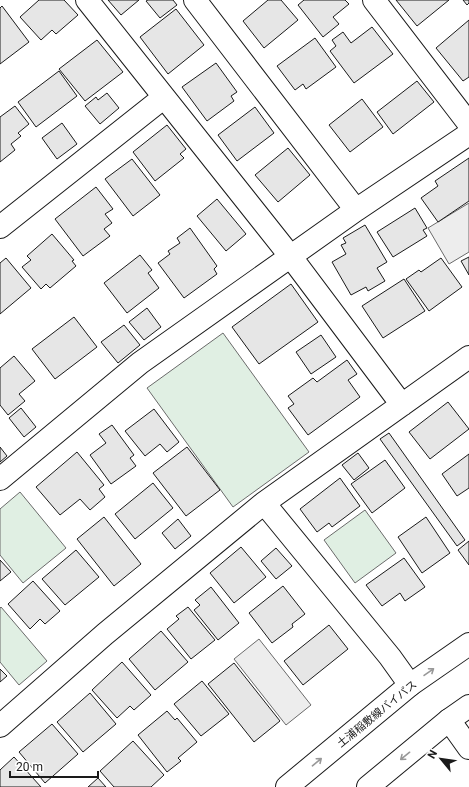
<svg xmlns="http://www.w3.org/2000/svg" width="469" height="787" viewBox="0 0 469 787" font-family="Roboto,'Noto Sans JP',sans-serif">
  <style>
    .green { fill: #e0efe3; stroke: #6a6a6a }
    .parking { fill: #ededed; stroke: #6a6a6a }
    .building { fill: #e6e6e6; stroke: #1a1a1a }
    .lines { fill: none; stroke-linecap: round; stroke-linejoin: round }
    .minor-casing { stroke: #1a1a1a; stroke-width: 24 }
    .major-casing { stroke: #1a1a1a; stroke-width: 24 }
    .minor { stroke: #fff; stroke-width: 22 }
    .major { stroke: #fff; stroke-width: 22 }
    .oneway { stroke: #989898 }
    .labels { text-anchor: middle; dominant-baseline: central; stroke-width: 3; stroke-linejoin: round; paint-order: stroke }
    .street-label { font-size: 11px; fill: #1a1a1a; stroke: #fff }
  </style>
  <rect width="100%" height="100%" fill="#fff"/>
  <path class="green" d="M 223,333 L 309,452 L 233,507 L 147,388 Z
    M 20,492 L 66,548 L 23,583 L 0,555 L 0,509 Z
    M 365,510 L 396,553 L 355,583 L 324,540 Z
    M 1,607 L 47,661 L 19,685 L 0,662 L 0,608 Z"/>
  <path class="parking" d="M 469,203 L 469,252 L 449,264 L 428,228 Z
    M 259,639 L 311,705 L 286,725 L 234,659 Z"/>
  <path class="building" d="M 39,0 L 64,0 L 78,15 L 56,34 L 52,30 L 41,40 L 20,17 Z
    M 108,0 L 139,0 L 121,15 Z
    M 148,0 L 173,0 L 177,5 L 160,18 L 146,1 Z
    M 268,0 L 281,0 L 298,20 L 264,48 L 243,21 Z
    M 304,0 L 345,0 L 349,4 L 333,17 L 339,24 L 323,37 L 298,5 Z
    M 396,0 L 449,0 L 417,26 Z
    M 463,0 L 469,0 L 469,3 L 467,5 Z
    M 2,6 L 29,42 L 0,64 L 0,8 Z
    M 176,9 L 204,45 L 168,74 L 140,37 Z
    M 469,20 L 469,77 L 463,81 L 436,48 Z
    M 372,27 L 393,54 L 354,83 L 330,51 L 336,46 L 332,40 L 343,32 L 351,43 Z
    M 315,38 L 336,67 L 306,89 L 303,84 L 295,90 L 277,66 Z
    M 97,40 L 123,72 L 85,101 L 59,69 Z
    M 216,63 L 237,92 L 231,96 L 234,101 L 207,121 L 182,87 Z
    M 59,71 L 77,96 L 36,127 L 18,102 Z
    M 417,81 L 434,102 L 393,134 L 377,112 Z
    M 107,93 L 119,108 L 100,124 L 85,106 L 96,97 L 98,100 Z
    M 362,99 L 383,127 L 350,152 L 329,125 Z
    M 15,106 L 29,124 L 18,133 L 21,136 L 11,144 L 15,150 L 0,162 L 0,117 Z
    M 255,107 L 274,133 L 237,161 L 218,135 Z
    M 62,123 L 77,144 L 57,159 L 42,138 Z
    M 167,125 L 186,149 L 180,154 L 184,158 L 155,181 L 133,152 Z
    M 288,148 L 310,175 L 278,202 L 255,175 Z
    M 469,158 L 469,201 L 438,222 L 421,198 L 438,186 L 435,181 Z
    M 132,159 L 160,195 L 133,216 L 105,179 Z
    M 96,187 L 113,209 L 105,214 L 112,223 L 104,229 L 110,236 L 83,256 L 55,219 Z
    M 217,199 L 246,234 L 226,251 L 197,216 Z
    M 415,208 L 427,228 L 423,230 L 427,236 L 393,257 L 377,232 Z
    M 365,225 L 387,262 L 377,268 L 385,281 L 368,291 L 366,287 L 351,295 L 332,262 L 346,254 L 341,245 L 346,243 L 343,238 Z
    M 190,228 L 217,266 L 214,269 L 217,274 L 184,298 L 158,263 L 170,254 L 168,251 L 180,243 L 177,238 Z
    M 52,234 L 74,260 L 72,261 L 76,266 L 50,288 L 46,284 L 41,289 L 22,267 L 31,260 L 27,256 Z
    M 140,255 L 152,270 L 148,273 L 159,288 L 127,313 L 104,283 Z
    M 469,257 L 469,275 L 461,261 Z
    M 6,258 L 31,288 L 0,314 L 0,263 Z
    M 441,258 L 462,287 L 429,311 L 406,279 L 419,270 L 421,272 Z
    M 404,279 L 425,311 L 383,338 L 362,306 Z
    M 291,284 L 318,322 L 259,364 L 232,327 Z
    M 147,308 L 161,327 L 144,340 L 129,322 Z
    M 74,317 L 97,347 L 55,379 L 32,349 Z
    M 124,325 L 140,345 L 118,363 L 101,342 Z
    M 321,335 L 336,357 L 311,374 L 296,352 Z
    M 14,356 L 35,381 L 19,394 L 25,401 L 8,415 L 0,405 L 0,368 Z
    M 347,360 L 357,374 L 348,380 L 360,397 L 308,435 L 288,408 L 294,404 L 288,396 L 313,378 L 317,382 Z
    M 448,402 L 469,429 L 430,459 L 409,432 Z
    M 21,408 L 36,427 L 24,437 L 9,418 Z
    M 154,409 L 179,442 L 167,452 L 160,444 L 145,456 L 125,431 Z
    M 112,425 L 134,455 L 130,458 L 136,466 L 111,484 L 90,455 L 106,443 L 99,434 Z
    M 389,433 L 465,540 L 457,546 L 380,439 Z
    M 0,447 L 7,456 L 0,462 Z
    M 187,447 L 220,490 L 186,516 L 153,473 Z
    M 77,452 L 104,485 L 99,489 L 105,497 L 90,510 L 80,499 L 60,515 L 36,487 Z
    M 358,453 L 369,468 L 354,480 L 342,465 Z
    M 469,454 L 469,488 L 457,496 L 442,474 Z
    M 385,460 L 405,488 L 372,513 L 351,484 Z
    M 340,478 L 360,506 L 332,527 L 329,523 L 317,532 L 300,509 Z
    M 153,483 L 173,508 L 135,539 L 115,514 Z
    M 104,517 L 141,564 L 114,586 L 77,539 Z
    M 426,517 L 450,553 L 422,573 L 398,537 Z
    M 178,519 L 191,536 L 175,549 L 162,533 Z
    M 469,541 L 469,565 L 458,550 Z
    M 241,547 L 266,577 L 234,603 L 210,573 Z
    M 276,548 L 292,566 L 276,579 L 261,561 Z
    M 76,550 L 99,577 L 65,605 L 42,579 Z
    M 404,558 L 425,587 L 405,601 L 400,593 L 382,606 L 366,585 Z
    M 0,560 L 11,572 L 0,581 Z
    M 33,581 L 60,611 L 45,624 L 40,619 L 30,629 L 8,604 Z
    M 283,586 L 305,614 L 292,624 L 293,627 L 272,643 L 249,613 Z
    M 211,587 L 239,623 L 218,640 L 194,610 L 200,605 L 195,600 Z
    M 188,607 L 215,640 L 191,659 L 167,629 L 179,619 L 176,616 Z
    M 329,625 L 348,649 L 303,685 L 284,661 Z
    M 161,631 L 188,662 L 155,690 L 129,659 Z
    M 122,662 L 151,695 L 134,710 L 130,706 L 117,718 L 92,690 Z
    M 234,663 L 280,721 L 254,742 L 208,684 Z
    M 0,669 L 7,676 L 0,682 Z
    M 202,681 L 229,714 L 201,736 L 174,704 Z
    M 90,693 L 116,724 L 83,752 L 57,722 Z
    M 167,711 L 175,720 L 177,718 L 197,742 L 178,758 L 181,761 L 167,772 L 138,735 Z
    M 52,724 L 78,754 L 45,783 L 19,752 Z
    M 133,741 L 164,775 L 151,787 L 114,787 L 100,771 Z
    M 14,757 L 41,787 L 0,787 L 0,770 Z
    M 98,778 L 106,787 L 88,787 Z"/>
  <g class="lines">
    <defs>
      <path id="minor" d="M 87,0 L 291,257 L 402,405
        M 195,0 L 356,210
        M 374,0 L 469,124
        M 0,227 L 163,98
        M 0,479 L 140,363 L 356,210 L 469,134
        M 264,503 L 390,657 L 410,685
        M 449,720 L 469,748
        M 0,726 L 105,634 L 264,503 L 469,357"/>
      <path id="major" d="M 287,787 L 410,685 L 469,644
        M 368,787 L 449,720 L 469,706"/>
    </defs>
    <use href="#minor" class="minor-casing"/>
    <use href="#major" class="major-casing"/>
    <use href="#minor" class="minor"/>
    <use href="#major" class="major"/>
  </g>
  <defs><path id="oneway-shaft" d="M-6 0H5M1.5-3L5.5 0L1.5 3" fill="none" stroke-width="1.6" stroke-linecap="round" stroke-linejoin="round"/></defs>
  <g class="oneway">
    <use href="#oneway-shaft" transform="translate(429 672) rotate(-35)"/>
    <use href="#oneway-shaft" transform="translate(405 756) rotate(141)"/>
    <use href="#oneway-shaft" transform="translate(317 762) rotate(-40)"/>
  </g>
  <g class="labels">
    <g class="street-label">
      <text transform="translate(377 714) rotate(-39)">土浦稲敷線バイパス</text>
    </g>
  </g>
  <g transform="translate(441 759) rotate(299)" stroke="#ffffff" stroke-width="3" paint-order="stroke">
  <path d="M0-3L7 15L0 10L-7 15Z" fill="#1a1a1a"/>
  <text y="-6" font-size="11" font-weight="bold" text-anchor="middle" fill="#1a1a1a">N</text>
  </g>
  <path d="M10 771v6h88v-6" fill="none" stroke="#1a1a1a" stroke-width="2"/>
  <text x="16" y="771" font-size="12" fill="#1a1a1a" stroke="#ffffff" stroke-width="3" paint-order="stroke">20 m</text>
</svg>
